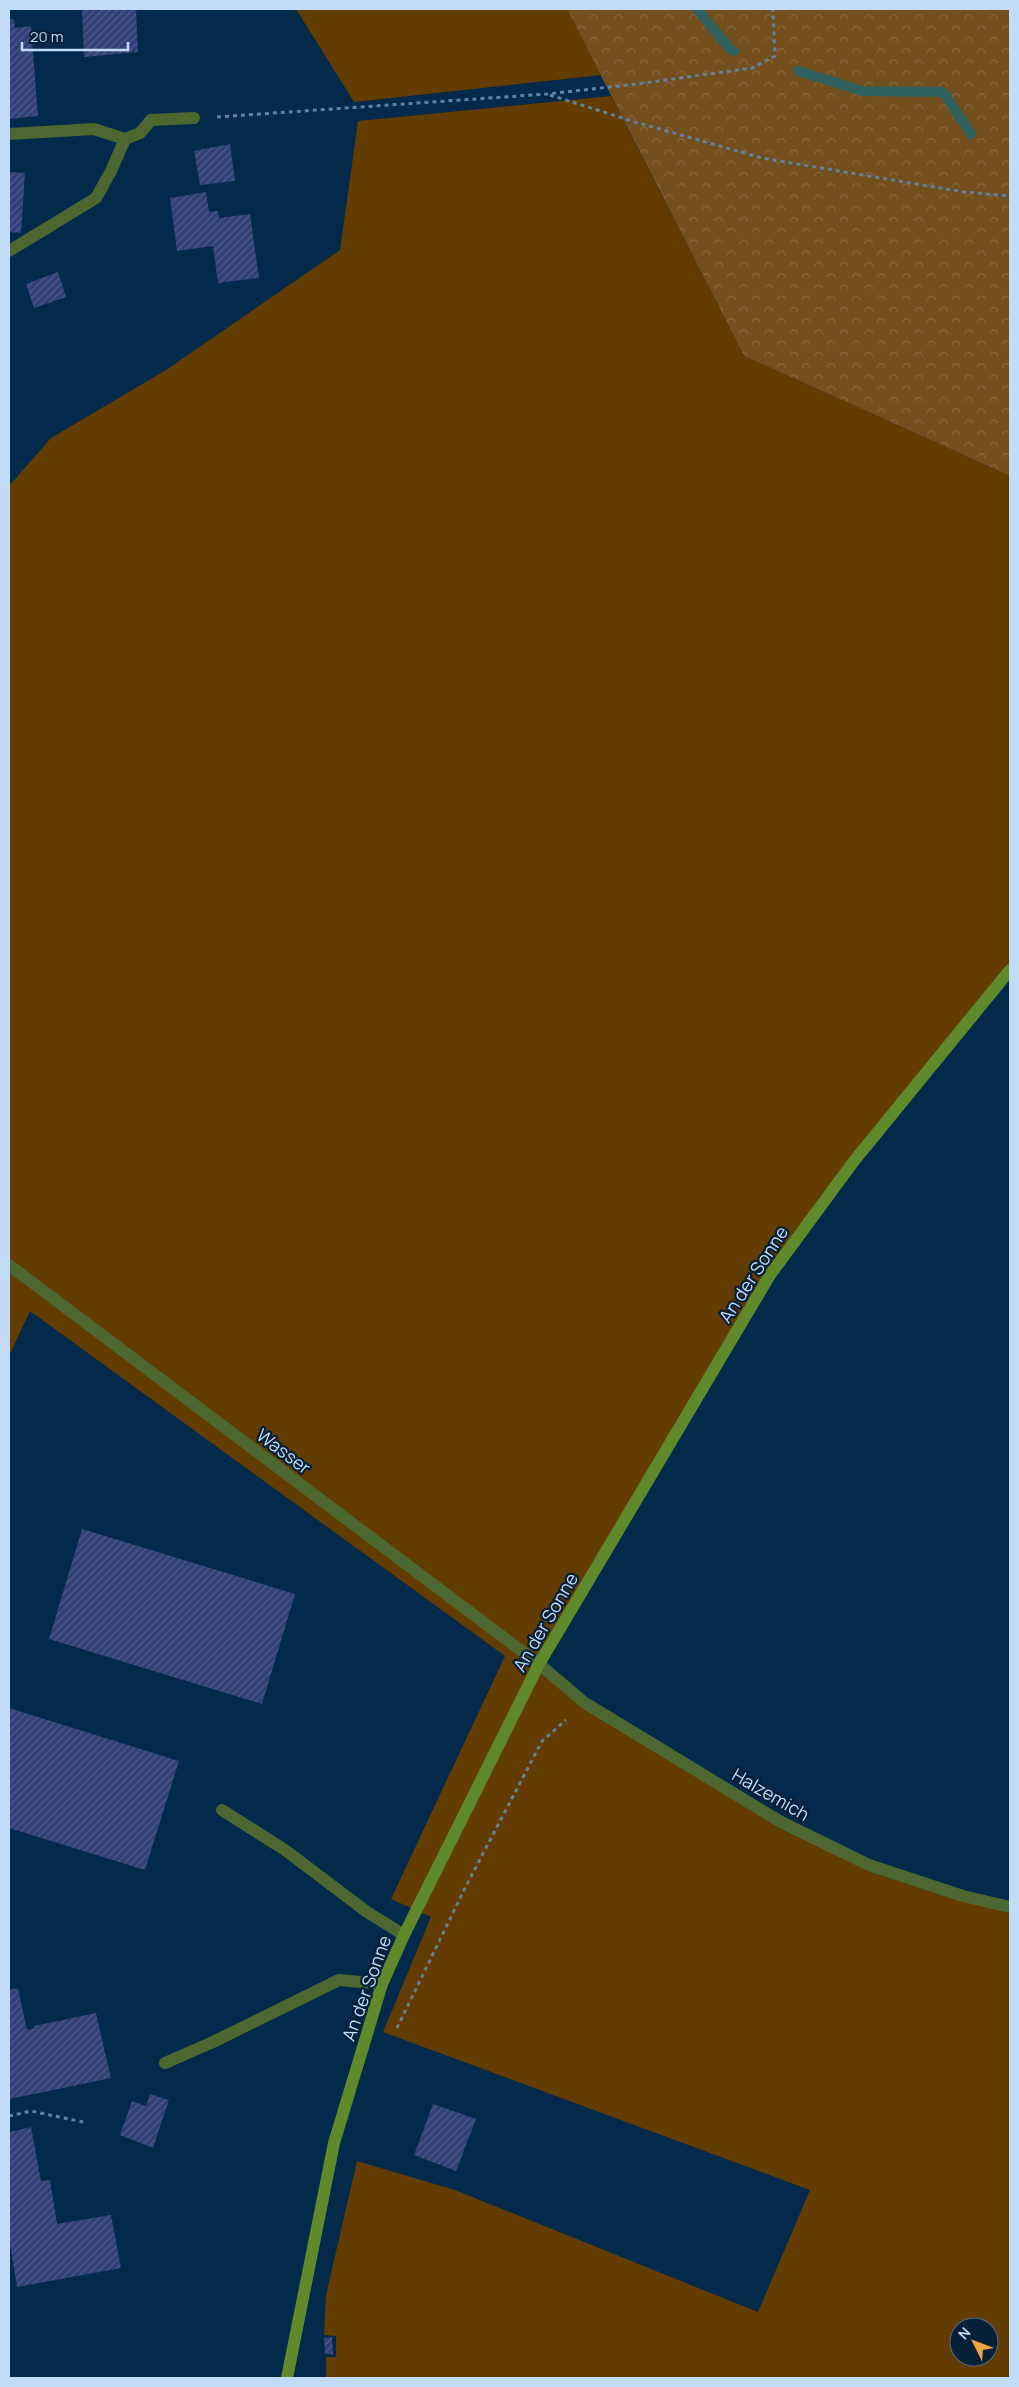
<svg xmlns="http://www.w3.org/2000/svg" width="1019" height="2387" viewBox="0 0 1019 2387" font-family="Manrope,sans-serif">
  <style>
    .grass { fill: #623c00; fill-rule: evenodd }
    .forest { fill: url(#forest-crowns) }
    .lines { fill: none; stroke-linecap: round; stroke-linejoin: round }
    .stream { stroke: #30615e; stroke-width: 10 }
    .building { fill: url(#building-hatch) }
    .path { stroke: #61819f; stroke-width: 3; stroke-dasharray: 4 4; stroke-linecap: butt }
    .lane { stroke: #4c672f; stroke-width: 12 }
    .street { stroke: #4c672f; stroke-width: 12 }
    .secondary { stroke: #5f892a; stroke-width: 12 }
    .labels { text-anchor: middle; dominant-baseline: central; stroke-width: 4.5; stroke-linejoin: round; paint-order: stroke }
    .street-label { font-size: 18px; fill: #c2dbf6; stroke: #062038 }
  </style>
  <defs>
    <pattern id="forest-crowns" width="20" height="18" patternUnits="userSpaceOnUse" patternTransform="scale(1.25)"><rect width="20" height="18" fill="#744f1e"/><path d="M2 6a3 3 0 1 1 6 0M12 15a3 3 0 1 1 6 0" fill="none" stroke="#86683f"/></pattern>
    <pattern id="building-hatch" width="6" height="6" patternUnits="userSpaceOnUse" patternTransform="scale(1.25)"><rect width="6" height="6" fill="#314076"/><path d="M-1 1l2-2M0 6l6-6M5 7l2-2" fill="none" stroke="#4d5b8a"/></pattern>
  </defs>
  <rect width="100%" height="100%" fill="#03294b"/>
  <path class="grass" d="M 296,9 L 567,9 L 601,75 L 354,102 Z
    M 611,96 L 744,356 L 1010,476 L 1010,970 L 770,1275 L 539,1664 L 586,1703 L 781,1822 L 869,1865 L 1010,1907 L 1010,2378 L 326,2378 L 326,2357 L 336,2357 L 336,2336 L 324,2335 L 326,2295 L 357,2161 L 455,2190 L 758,2312 L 810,2190 L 383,2032 L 431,1917 L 391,1899 L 505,1656 L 30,1311 L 9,1356 L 9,486 L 51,438 L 166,370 L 340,250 L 358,121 ZM 959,2327 L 989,2327 L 989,2357 L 959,2357 Z"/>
  <path class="forest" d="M 567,9 L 1010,9 L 1010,476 L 744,356 Z"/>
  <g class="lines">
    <path class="stream" d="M 697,9 L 730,49 L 734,51
      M 798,71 L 863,91 L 943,92 L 971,134"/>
  </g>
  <path class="building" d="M 82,9 L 136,9 L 138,52 L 84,57 Z
    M 14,19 L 15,28 L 31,26 L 38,116 L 9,119 L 9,20 Z
    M 230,144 L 235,181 L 200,185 L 194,151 Z
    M 9,172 L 25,173 L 21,233 L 9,232 Z
    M 206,192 L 209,212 L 218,211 L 219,218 L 250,214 L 259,278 L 218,283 L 213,246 L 177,251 L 170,198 Z
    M 58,272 L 66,297 L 34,308 L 26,284 Z
    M 82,1529 L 295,1594 L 262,1704 L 49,1639 Z
    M 9,1708 L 179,1761 L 145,1870 L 9,1828 Z
    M 18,1988 L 27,2030 L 35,2028 L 34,2026 L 96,2013 L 111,2078 L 10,2099 L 9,1990 Z
    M 150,2094 L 169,2100 L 153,2148 L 120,2135 L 132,2101 L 146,2106 Z
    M 433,2104 L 476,2119 L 456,2171 L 414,2155 Z
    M 31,2127 L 41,2181 L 50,2180 L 57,2224 L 111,2215 L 121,2268 L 17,2287 L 9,2238 L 9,2132 Z
    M 332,2337 L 333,2354 L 325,2354 L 324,2338 Z"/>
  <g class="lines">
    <path class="path" d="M 550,95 L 635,122 L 762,158 L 964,192 L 1010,196
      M 217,117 L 547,94 L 637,84 L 752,68 L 775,56 L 773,9
      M 397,2028 L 466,1886 L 542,1741 L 566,1720
      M 9,2116 L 31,2111 L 83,2122"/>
    <path class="lane" d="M 9,134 L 94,129 L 125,139
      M 125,139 L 140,133 L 151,120 L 194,118
      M 9,251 L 96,198 L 111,171 L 125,139
      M 222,1810 L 285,1850 L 367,1912 L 404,1935
      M 165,2063 L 213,2042 L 339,1980 L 382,1984"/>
    <path class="street" d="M 9,1265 L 539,1664 L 585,1703 L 781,1822 L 869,1865 L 963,1896 L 1010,1907"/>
    <path class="secondary" d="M 287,2378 L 334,2143 L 382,1984 L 404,1935 L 539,1664 L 770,1275 L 854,1161 L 1010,970"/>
  </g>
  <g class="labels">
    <g class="street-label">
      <text transform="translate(753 1274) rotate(-57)">An der Sonne</text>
      <text transform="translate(284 1451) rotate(37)">Wasser</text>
      <text transform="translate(545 1622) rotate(-60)">An der Sonne</text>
      <text transform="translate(771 1794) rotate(30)">Halzemich</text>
      <text transform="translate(366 1988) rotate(-70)">An der Sonne</text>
    </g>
  </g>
  <rect width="1019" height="2387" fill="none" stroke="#c2dbf6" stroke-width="20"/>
  <g transform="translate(974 2342) rotate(312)"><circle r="24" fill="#062038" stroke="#516b84"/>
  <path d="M0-4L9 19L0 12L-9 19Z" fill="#f1a540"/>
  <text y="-8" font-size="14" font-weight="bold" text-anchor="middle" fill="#c2dbf6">N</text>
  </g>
  <path d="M22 42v8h106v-8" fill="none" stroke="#c2dbf6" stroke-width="2.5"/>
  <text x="30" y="42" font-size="15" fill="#c2dbf6" stroke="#062038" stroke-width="4" paint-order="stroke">20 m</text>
</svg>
